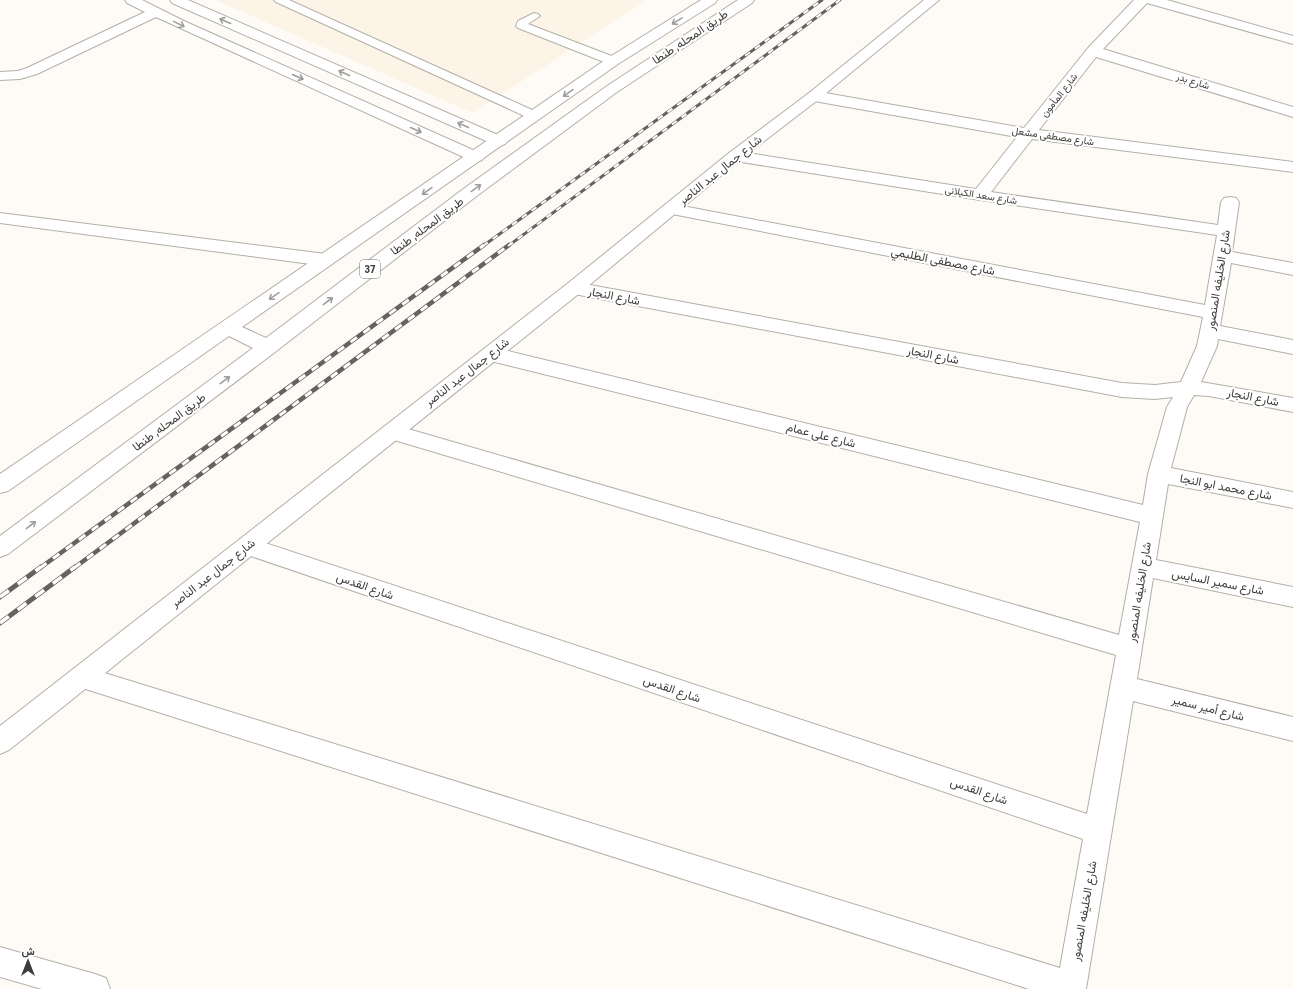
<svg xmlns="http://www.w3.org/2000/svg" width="1293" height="989" viewBox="0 0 1293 989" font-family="'Roboto Condensed',Vazirmatn,sans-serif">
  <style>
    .built { fill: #fcf4e6 }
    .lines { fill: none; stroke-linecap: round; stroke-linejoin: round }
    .lane-casing { stroke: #b3afa8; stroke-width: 2 }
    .street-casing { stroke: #b3afa8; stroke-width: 2 }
    .secondary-casing { stroke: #b3afa8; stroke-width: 2 }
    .primary-casing { stroke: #b3afa8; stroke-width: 2 }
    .lane { fill: #fff; fill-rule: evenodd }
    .street { fill: #fff; fill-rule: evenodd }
    .secondary { fill: #fff; fill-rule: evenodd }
    .primary { fill: #fff; fill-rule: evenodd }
    .rail-far2-casing { stroke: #656360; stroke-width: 3 }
    .rail-far1-casing { stroke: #656360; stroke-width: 4.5 }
    .rail-casing { stroke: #656360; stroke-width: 5 }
    .rail-far2 { stroke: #fff; stroke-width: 2; stroke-dasharray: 6; stroke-linecap: butt }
    .rail-far1 { stroke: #fff; stroke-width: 3; stroke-dasharray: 8; stroke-linecap: butt }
    .rail { stroke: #fff; stroke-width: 3.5; stroke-dasharray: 11; stroke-linecap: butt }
    .oneway { stroke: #9e9e9c }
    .labels { text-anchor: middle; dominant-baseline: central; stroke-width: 4; stroke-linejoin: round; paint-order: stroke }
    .far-street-label { font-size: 10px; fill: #3d3c39; stroke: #fff }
    .shield { fill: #fff; stroke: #777674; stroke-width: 1 }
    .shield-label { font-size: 11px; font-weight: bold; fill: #3d3c39 }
    .street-label { font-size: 12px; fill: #3d3c39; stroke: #fff }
  </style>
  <rect width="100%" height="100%" fill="#fefbf6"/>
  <path class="built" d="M 215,0 L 646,0 L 473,113 Z"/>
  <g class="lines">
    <defs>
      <path id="lane" d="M 274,0 L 289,0 L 539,113 L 541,116 L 539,119 L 531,119 L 276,2 Z
        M 534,13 L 538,14 L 540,16 L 528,24 L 617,58 L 619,61 L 617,64 L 609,64 L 518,28 L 516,26 L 518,21 Z"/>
      <path id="street" d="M 125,0 L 142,0 L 184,21 L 482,154 L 484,157 L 482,160 L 476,162 L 470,160 L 156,17 L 37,74 L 20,79 L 0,80 L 0,72 L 18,71 L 27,68 L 145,12 L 127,3 Z
        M 170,0 L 188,0 L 505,138 L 507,141 L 505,144 L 499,146 L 493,144 L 172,3 Z
        M 1134,0 L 1167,0 L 1293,36 L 1293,44 L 1147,3 L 1103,49 L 1293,107 L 1293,117 L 1096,57 L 1039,130 L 1293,162 L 1293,172 L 1032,139 L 991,192 L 1218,225 L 1221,202 L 1224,198 L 1230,197 L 1236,198 L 1239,202 L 1232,252 L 1293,263 L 1293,275 L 1231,263 L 1220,326 L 1293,340 L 1293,354 L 1218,339 L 1217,346 L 1201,382 L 1293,398 L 1293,412 L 1209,396 L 1194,395 L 1187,407 L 1171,468 L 1293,492 L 1293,508 L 1168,484 L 1156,560 L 1293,587 L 1293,607 L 1153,578 L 1137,679 L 1293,717 L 1293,741 L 1133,701 L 1086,989 L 1029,989 L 73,685 L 69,677 L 73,669 L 82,666 L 1060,968 L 1083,839 L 239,552 L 236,546 L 239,540 L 247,537 L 1087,814 L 1116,655 L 384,437 L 381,432 L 384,427 L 391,424 L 1119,635 L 1140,522 L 491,361 L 484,359 L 481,354 L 484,349 L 491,347 L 1143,505 L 1148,474 L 1167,407 L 1173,397 L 1155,399 L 1122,397 L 574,294 L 567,292 L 565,288 L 567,284 L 574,282 L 1122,383 L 1155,385 L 1181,382 L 1197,346 L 1203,317 L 672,214 L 666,213 L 663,209 L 666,205 L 672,204 L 1205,305 L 1217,235 L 980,200 L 735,161 L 729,159 L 727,156 L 729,153 L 735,151 L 976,189 L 1017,137 L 814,101 L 809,99 L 806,96 L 809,93 L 814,91 L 1024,128 L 1088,48 Z
        M 0,213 L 326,254 L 332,256 L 335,260 L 332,264 L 326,266 L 0,223 Z
        M 0,947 L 95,974 L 106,978 L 110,989 L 42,989 L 0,977 Z"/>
      <path id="secondary" d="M 924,0 L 939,0 L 819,99 L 741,159 L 581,292 L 9,750 L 0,754 L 0,726 L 567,284 L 729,153 L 809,93 Z"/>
      <path id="primary" d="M 701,0 L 717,0 L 715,3 L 618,64 L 242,327 L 266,338 L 466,187 L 607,86 L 738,0 L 754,0 L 752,3 L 617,92 L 478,195 L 275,352 L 8,554 L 0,557 L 0,536 L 253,348 L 229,336 L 8,491 L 0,493 L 0,474 L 608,58 Z"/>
    </defs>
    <use href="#lane" class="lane-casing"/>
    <use href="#street" class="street-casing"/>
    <use href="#secondary" class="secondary-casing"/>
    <use href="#primary" class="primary-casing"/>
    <use href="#lane" class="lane"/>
    <use href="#street" class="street"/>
    <use href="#secondary" class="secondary"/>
    <use href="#primary" class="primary"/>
    <defs>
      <path id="rail-far2" d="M 483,246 L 822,0
        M 508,246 L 840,0"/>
      <path id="rail-far1" d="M 40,568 L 484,245
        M 74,568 L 509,245"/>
      <path id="rail" d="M 0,597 L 41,567
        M 0,623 L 75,567"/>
    </defs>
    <use href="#rail-far2" class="rail-far2-casing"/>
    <use href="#rail-far1" class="rail-far1-casing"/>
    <use href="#rail" class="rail-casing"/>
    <use href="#rail-far2" class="rail-far2"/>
    <use href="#rail-far1" class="rail-far1"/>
    <use href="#rail" class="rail"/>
  </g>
  <defs><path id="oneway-shaft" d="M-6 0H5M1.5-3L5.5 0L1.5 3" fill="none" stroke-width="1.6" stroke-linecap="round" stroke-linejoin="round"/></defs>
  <g class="oneway">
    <use href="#oneway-shaft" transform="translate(225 21) rotate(-156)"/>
    <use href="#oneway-shaft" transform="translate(677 21) rotate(148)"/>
    <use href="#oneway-shaft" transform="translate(179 24) rotate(26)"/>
    <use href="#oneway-shaft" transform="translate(344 73) rotate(-156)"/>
    <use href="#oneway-shaft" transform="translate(298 77) rotate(24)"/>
    <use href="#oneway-shaft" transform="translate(568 93) rotate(145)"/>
    <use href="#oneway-shaft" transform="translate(463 125) rotate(-156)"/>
    <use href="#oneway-shaft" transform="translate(416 130) rotate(24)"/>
    <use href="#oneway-shaft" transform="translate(476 188) rotate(-36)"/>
    <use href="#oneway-shaft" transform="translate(427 191) rotate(145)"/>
    <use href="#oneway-shaft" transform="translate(274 296) rotate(145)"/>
    <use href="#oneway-shaft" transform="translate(328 301) rotate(-37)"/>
    <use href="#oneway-shaft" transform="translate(225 380) rotate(-37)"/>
    <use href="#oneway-shaft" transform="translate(31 525) rotate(-37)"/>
  </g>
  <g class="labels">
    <g class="far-street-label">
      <text transform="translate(1193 81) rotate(17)">شارع بدر</text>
      <text transform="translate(1059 95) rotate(-52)">شارع المأمون</text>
      <text transform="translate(1053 136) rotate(8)">شارع مصطفى مشعل</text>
      <text transform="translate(981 195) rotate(9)">شارع سعد الكيلانى</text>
    </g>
    <rect class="shield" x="360" y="260" width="20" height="18" rx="3"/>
    <g class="shield-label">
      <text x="370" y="269">37</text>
    </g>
    <g class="street-label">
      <text transform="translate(690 37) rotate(-34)">طريق المحله, طنطا</text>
      <text transform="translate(720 170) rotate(-39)">شارع جمال عبد الناصر</text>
      <text transform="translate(427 226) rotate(-37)">طريق المحله, طنطا</text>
      <text transform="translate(943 261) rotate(11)">شارع مصطفى الطليمي</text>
      <text transform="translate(1218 280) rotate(-81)">شارع الخليفه المنصور</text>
      <text transform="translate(614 296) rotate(11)">شارع النجار</text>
      <text transform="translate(933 355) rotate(11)">شارع النجار</text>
      <text transform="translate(467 372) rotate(-38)">شارع جمال عبد الناصر</text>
      <text transform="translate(1253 397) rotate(11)">شارع النجار</text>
      <text transform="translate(169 422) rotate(-37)">طريق المحله, طنطا</text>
      <text transform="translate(821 435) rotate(14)">شارع على عمام</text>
      <text transform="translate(1226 487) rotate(11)">شارع محمد ابو النجا</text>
      <text transform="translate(213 573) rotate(-38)">شارع جمال عبد الناصر</text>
      <text transform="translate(1218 582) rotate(11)">شارع سمير السايس</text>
      <text transform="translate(365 586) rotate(19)">شارع القدس</text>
      <text transform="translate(1139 592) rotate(-81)">شارع الخليفه المنصور</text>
      <text transform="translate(672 689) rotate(19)">شارع القدس</text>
      <text transform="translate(1208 708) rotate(14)">شارع أمير سمير</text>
      <text transform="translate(979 791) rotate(19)">شارع القدس</text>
      <text transform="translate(1084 911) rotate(-80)">شارع الخليفه المنصور</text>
    </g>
  </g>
  <g transform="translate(28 961)" stroke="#ffffff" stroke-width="3" paint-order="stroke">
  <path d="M0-3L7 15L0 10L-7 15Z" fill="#3d3c39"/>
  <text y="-6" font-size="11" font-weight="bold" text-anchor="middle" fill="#3d3c39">ش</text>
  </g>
</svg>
